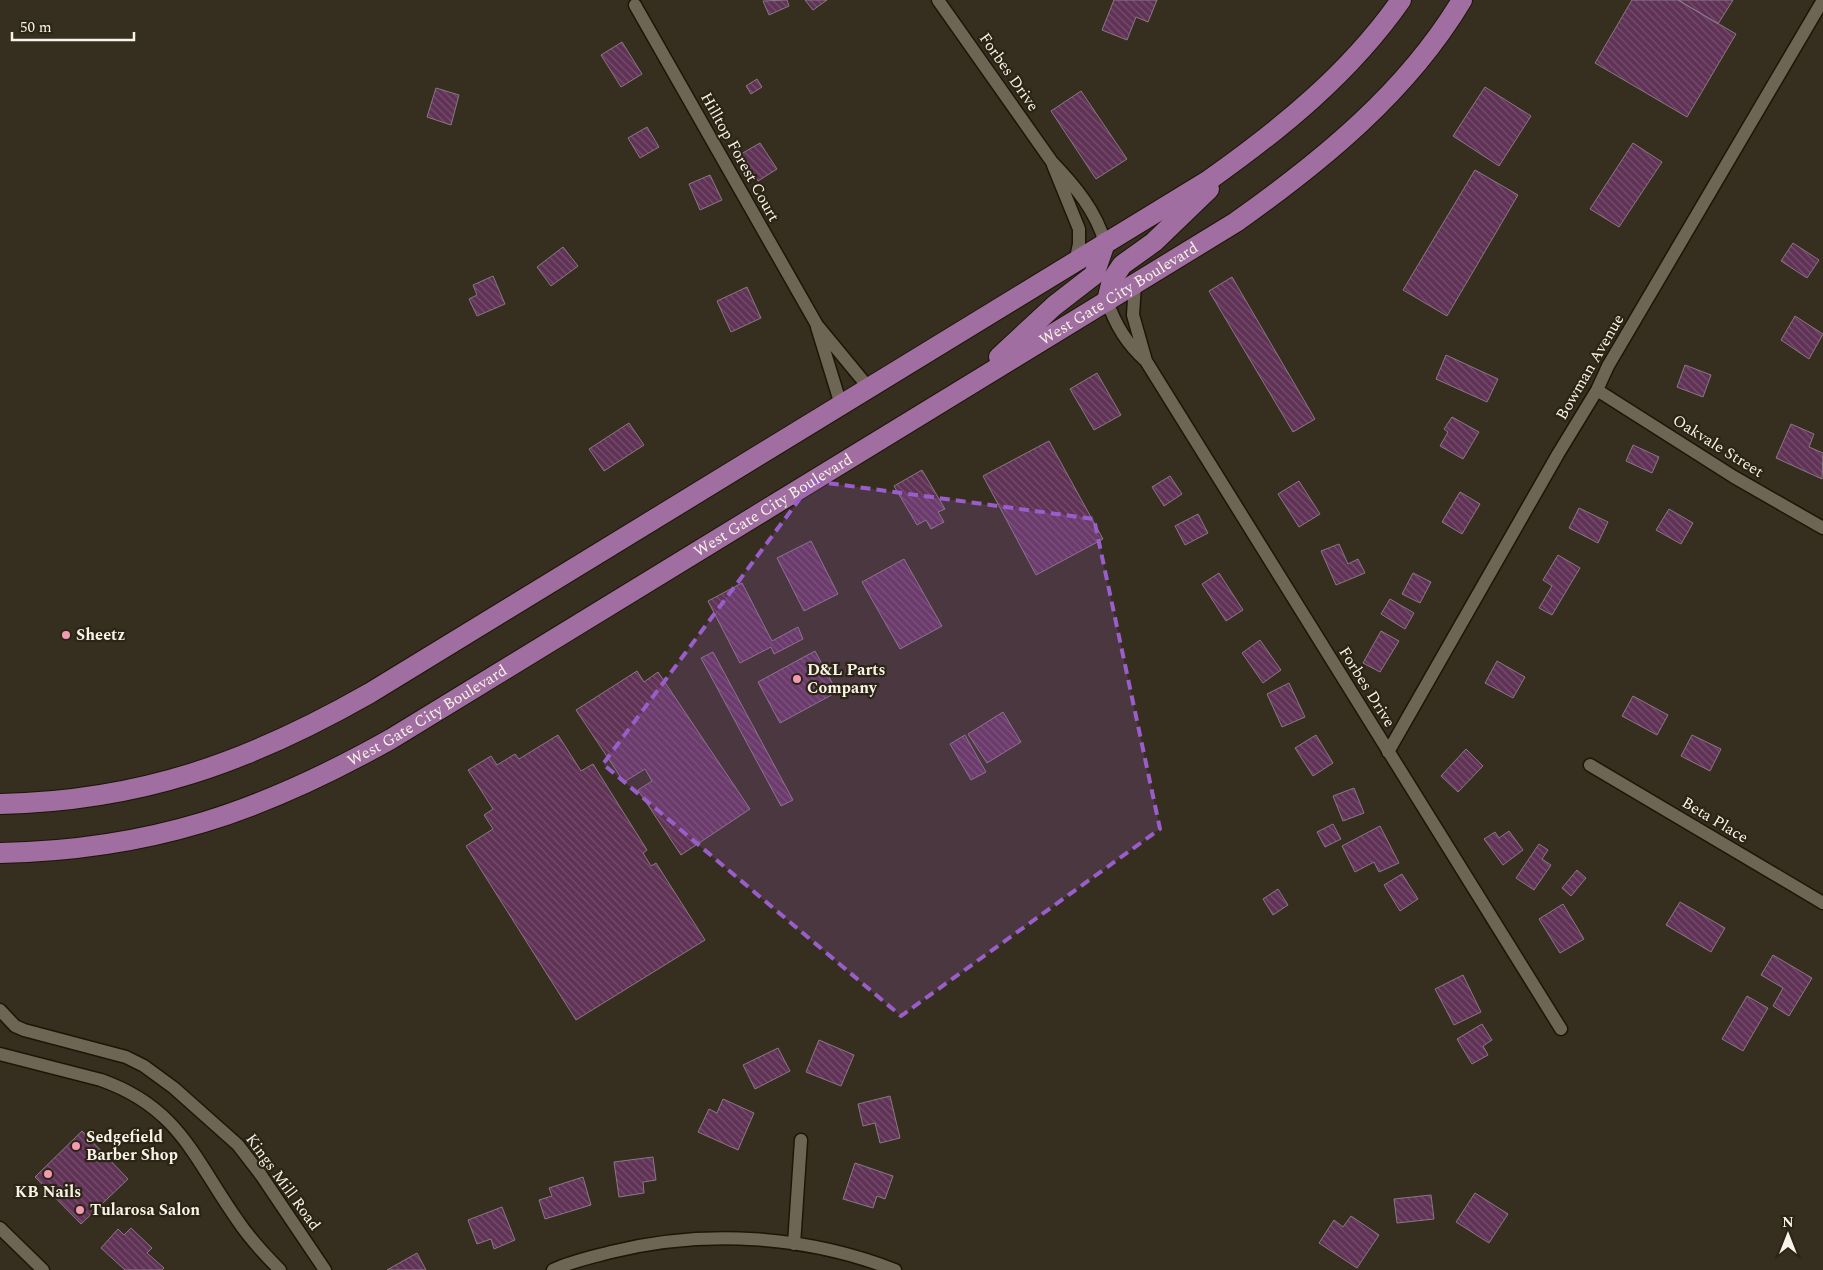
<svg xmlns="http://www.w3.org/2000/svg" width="1823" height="1270" viewBox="0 0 1823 1270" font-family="Spectral,serif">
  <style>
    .building { fill: url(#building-back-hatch); stroke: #8a7885 }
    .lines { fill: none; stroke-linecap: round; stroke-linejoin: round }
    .minor-casing { stroke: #1d1607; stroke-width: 15 }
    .primary-casing { stroke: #1d1607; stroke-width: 22 }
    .minor { stroke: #6e6654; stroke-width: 12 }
    .primary { stroke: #a06ea0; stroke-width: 20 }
    .marked { fill: #9a5eca; fill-opacity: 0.2; stroke: #9a5eca; stroke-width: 4; stroke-dasharray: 10 6; stroke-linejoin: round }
    .poi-dot { fill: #f19ab2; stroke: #2c2414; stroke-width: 2 }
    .labels { text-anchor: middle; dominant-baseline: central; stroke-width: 4.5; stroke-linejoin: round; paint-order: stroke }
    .street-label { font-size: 16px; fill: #f8f3e9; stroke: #2c2414 }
    .poi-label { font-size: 16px; font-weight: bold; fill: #f8f3e9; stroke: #2c2414; text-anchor: start }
  </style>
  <defs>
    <pattern id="building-back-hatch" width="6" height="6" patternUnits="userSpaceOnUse" patternTransform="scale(1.25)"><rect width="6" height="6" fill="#5f3256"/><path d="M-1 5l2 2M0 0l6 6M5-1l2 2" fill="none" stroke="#77506e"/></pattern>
  </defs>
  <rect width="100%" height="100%" fill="#362e1e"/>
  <path class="building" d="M 787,0 L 789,6 L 769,15 L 763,1 Z
    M 805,0 L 827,0 L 813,10 Z
    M 1114,0 L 1157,0 L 1148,22 L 1136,17 L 1127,40 L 1102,30 Z
    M 1632,0 L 1678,0 L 1736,34 L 1687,117 L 1595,63 Z
    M 1678,0 L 1733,0 L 1718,24 Z
    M 622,42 L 642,74 L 621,87 L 601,55 Z
    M 757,79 L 762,87 L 751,94 L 746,86 Z
    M 1485,87 L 1531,116 L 1499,166 L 1453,136 Z
    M 436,88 L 459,95 L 451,125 L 427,117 Z
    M 1081,91 L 1127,159 L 1096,179 L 1051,111 Z
    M 647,127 L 659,147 L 640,158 L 628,138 Z
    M 760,143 L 777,169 L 758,181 L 741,154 Z
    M 1633,143 L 1662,162 L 1619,227 L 1590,209 Z
    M 1475,170 L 1518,195 L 1447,316 L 1403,290 Z
    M 710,175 L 722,200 L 700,210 L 689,184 Z
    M 1793,243 L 1819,260 L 1807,278 L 1781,261 Z
    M 563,247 L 578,266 L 551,286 L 537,267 Z
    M 493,276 L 505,304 L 477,316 L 469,299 L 477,295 L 473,285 Z
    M 1232,277 L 1315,419 L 1293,432 L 1209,291 Z
    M 747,287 L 761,318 L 731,332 L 717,301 Z
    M 1795,316 L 1823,334 L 1809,359 L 1781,340 Z
    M 1446,355 L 1498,379 L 1487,402 L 1436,379 Z
    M 1685,365 L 1711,375 L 1703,397 L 1677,387 Z
    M 1097,373 L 1121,415 L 1094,430 L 1070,389 Z
    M 1452,417 L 1479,432 L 1463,459 L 1440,446 L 1448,432 L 1444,429 Z
    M 629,423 L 644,445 L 604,471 L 589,449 Z
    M 1791,424 L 1814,434 L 1809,447 L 1823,453 L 1822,479 L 1776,458 Z
    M 1049,441 L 1103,539 L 1036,575 L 983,476 Z
    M 1633,445 L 1659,457 L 1652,473 L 1626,461 Z
    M 922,470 L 945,509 L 938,512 L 944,522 L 931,529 L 926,520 L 917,525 L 894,486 Z
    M 1170,476 L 1182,494 L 1164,506 L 1152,487 Z
    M 1299,481 L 1320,514 L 1299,527 L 1278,494 Z
    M 1460,492 L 1480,504 L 1462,534 L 1442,522 Z
    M 1579,508 L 1608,522 L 1598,543 L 1569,528 Z
    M 1669,509 L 1693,523 L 1681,544 L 1656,530 Z
    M 1198,514 L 1208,533 L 1185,545 L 1175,526 Z
    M 811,541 L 838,594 L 804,611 L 777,558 Z
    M 1339,544 L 1348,564 L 1358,559 L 1365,573 L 1336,585 L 1321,551 Z
    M 1558,555 L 1580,568 L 1552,615 L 1539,608 L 1552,586 L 1543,580 Z
    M 904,559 L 942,626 L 900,649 L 862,582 Z
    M 1219,573 L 1243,610 L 1226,621 L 1202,584 Z
    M 1413,573 L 1431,582 L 1420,603 L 1402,594 Z
    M 742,583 L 772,641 L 798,627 L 803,639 L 774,654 L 771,647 L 740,663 L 708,601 Z
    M 1390,599 L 1414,613 L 1405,629 L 1381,614 Z
    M 1381,631 L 1399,641 L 1380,672 L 1363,663 Z
    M 1260,640 L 1281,670 L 1263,683 L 1242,653 Z
    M 815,651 L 837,692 L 780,723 L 758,682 Z
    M 713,652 L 793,800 L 781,806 L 701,658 Z
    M 1497,661 L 1525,677 L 1513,698 L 1485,683 Z
    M 637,671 L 644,682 L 658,672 L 750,809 L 681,855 L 638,790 L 652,781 L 645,769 L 624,782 L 576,710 Z
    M 1289,683 L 1305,717 L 1282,727 L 1267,694 Z
    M 1633,696 L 1668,715 L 1657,735 L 1622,716 Z
    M 1003,712 L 1021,742 L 987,763 L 968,734 Z
    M 558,735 L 581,771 L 593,764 L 647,850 L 643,853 L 651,866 L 656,863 L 705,940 L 576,1020 L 466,846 L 493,829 L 484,815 L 493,809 L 468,770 L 491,756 L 497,765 L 515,754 L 519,759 Z
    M 965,735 L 986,772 L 971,780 L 950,744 Z
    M 1316,735 L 1333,763 L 1313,776 L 1295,748 Z
    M 1692,735 L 1721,749 L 1710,771 L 1681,756 Z
    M 1466,749 L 1483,766 L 1458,792 L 1441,776 Z
    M 1354,788 L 1364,813 L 1343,821 L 1333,796 Z
    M 1333,824 L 1341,839 L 1325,847 L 1317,832 Z
    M 1380,826 L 1399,863 L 1379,872 L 1374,862 L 1355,872 L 1342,846 Z
    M 1509,831 L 1523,850 L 1503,865 L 1484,839 L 1495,832 L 1499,838 Z
    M 1539,844 L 1548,850 L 1542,859 L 1551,865 L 1534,890 L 1516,878 Z
    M 1577,870 L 1586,878 L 1571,896 L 1562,888 Z
    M 1402,874 L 1418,899 L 1400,911 L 1384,885 Z
    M 1278,889 L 1288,905 L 1273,915 L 1263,899 Z
    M 1680,902 L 1725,928 L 1711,952 L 1666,925 Z
    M 1563,904 L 1584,939 L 1560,953 L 1539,919 Z
    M 1773,955 L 1812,978 L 1789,1016 L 1773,1006 L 1783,988 L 1761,975 Z
    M 1463,975 L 1481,1012 L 1454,1025 L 1435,989 Z
    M 1747,996 L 1768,1008 L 1743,1051 L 1722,1039 Z
    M 1482,1024 L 1492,1040 L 1483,1046 L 1488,1055 L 1472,1064 L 1457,1039 Z
    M 819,1040 L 854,1055 L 841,1086 L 806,1072 Z
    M 778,1048 L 790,1071 L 755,1089 L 743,1065 Z
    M 890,1096 L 900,1138 L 880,1143 L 875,1123 L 863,1126 L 858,1104 Z
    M 723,1099 L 754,1113 L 738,1150 L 698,1132 L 709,1109 L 717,1113 Z
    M 82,1131 L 128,1179 L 81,1224 L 35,1177 Z
    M 653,1157 L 656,1180 L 643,1182 L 644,1193 L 619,1197 L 614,1162 Z
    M 855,1163 L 893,1176 L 885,1199 L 877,1196 L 873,1208 L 843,1199 Z
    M 583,1177 L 591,1205 L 545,1219 L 539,1200 L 552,1196 L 549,1188 Z
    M 1475,1193 L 1508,1214 L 1489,1243 L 1456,1222 Z
    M 1431,1195 L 1434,1219 L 1397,1223 L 1394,1199 Z
    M 502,1207 L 515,1240 L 494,1249 L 491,1239 L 477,1244 L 468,1220 Z
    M 1351,1216 L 1379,1235 L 1357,1268 L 1319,1243 L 1334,1220 L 1343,1227 Z
    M 131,1228 L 152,1248 L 147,1253 L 164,1268 L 162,1270 L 125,1270 L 101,1248 L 118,1229 L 124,1235 Z
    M 417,1253 L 426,1270 L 387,1270 Z"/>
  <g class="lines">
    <defs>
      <path id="minor" d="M 938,0 L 1052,162 C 1075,186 1096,211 1105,243
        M 635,5 L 817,325 L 869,388
        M 1053,165 L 1079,229 L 1079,244 L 1075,262
        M 1135,284 L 1133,315 L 1146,361
        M 1107,301 C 1116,326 1127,344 1146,361 L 1561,1029
        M 817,327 L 841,405
        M 1597,390 L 1734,477 L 1823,528
        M 1388,752 L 1558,454 L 1597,390 L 1608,366 L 1823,0
        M 1590,765 L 1823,903
        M 0,1010 L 15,1026 L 24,1030 L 126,1057 L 144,1066 L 174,1088 L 238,1145 L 261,1175 L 325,1270
        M 0,1054 L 101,1080 C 180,1108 194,1159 238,1221 C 250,1239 265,1255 280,1270
        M 0,1228 L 43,1270
        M 794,1244 L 801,1140
        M 553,1270 C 572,1261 592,1257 611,1252 C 705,1229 805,1235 895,1270"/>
      <g id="primary">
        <path d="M 1107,301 L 1112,280 L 1122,265 L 1154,242 L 1209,189"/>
        <path d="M 999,357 L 1054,306 L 1094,275 L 1105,243"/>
        <path d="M 0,804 C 141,801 249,762 370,693 L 1209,180 C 1281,129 1350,73 1401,0"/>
        <path id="s1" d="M 0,853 C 151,850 261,812 391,739 L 1236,222 C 1322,161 1407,92 1462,0"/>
      </g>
    </defs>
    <use href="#minor" class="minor-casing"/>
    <use href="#primary" class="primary-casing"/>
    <use href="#minor" class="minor"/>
    <use href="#primary" class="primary"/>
  </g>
  <path class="marked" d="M 813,481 L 1094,519 L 1160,829 L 901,1016 L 603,764 Z"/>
  <g class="poi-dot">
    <circle cx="66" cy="635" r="5"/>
    <circle cx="797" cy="679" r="5"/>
    <circle cx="76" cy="1146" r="5"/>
    <circle cx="48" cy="1174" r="5"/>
    <circle cx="80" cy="1210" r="5"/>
  </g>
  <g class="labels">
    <g class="street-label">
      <text transform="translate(1009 72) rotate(55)">Forbes Drive</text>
      <text transform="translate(740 157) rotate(61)">Hilltop Forest Court</text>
      <text stroke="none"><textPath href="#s1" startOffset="1265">West Gate City Boulevard</textPath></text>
      <text transform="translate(1590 367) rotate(-60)">Bowman Avenue</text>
      <text transform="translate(1718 446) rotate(32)">Oakvale Street</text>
      <text stroke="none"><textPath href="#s1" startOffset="860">West Gate City Boulevard</textPath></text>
      <text transform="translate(1367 687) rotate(58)">Forbes Drive</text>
      <text stroke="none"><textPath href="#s1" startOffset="455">West Gate City Boulevard</textPath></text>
      <text transform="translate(1715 820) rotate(31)">Beta Place</text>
      <text transform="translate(283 1182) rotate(54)">Kings Mill Road</text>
    </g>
    <g class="poi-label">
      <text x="76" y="635">Sheetz</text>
      <text x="807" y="670">D&amp;L Parts<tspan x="807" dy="18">Company</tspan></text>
      <text x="86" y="1137">Sedgefield<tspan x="86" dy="18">Barber Shop</tspan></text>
      <text x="48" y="1192" text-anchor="middle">KB Nails</text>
      <text x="90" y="1210">Tularosa Salon</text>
    </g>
  </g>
  <g transform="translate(1788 1235)" stroke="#2c2414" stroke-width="4" paint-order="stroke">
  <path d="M0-4L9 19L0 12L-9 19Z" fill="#f8f3e9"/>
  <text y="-8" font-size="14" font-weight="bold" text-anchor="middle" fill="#f8f3e9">N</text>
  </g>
  <path d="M12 32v8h122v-8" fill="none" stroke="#f8f3e9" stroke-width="2.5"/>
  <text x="20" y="32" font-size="15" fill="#f8f3e9" stroke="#2c2414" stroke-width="4" paint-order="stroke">50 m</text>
</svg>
